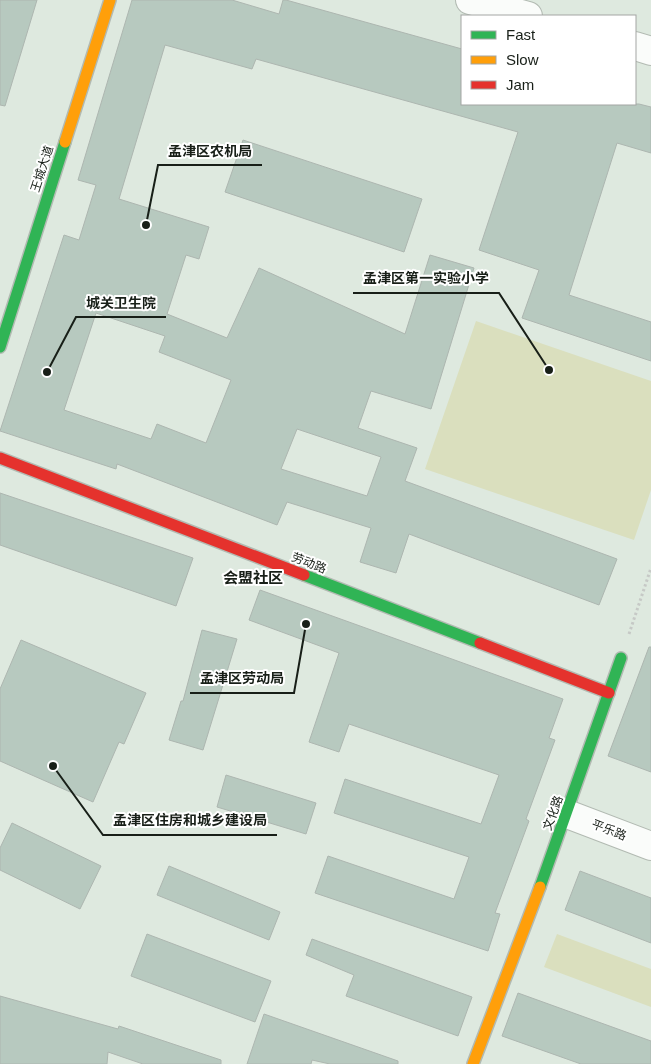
<svg xmlns="http://www.w3.org/2000/svg" width="651" height="1064" viewBox="0 0 651 1064" font-family="Helvetica,'Noto Sans SC',sans-serif">
  <style>
    .green { fill: #dadfbe }
    .building { fill: #b7c9bf; stroke: #adb6b0; fill-rule: evenodd }
    .lines { fill: none; stroke-linecap: round; stroke-linejoin: round }
    .street-casing { stroke: #b2bab2; stroke-width: 30 }
    .fast-casing { stroke: #b2bab2; stroke-width: 14 }
    .slow-casing { stroke: #b2bab2; stroke-width: 14 }
    .jam-casing { stroke: #b2bab2; stroke-width: 14 }
    .path { stroke: #c6c9c6; stroke-width: 3; stroke-dasharray: 2.5 2.5; stroke-linecap: butt }
    .street { stroke: #fafcfa; stroke-width: 28 }
    .fast { stroke: #30b455; stroke-width: 11 }
    .slow { stroke: #ff9f0a; stroke-width: 11 }
    .jam { stroke: #e5322d; stroke-width: 11 }
    .labels { text-anchor: middle; dominant-baseline: central; stroke-width: 4; stroke-linejoin: round; paint-order: stroke }
    .street-label { font-size: 12px; fill: #181f18; stroke: #fff }
    .quarter-label { font-size: 15px; font-weight: bold; fill: #181f18; stroke: #fff }
    .leader { fill: none; stroke: #181f18; stroke-width: 2 }
    .callout-dot { fill: #181f18; stroke: #fff; stroke-width: 2 }
    .callout-label { font-size: 14px; text-anchor: middle; font-weight: bold; fill: #181f18; stroke: #fff; stroke-width: 4; stroke-linejoin: round; paint-order: stroke }
  </style>
  <rect width="100%" height="100%" fill="#dee9df"/>
  <path class="green" d="M 476,321 L 651,381 L 651,490 L 634,540 L 425,469 Z
    M 557,934 L 651,969 L 651,1007 L 544,967 Z"/>
  <path class="building" d="M 0,0 L 37,0 L 5,106 L 0,105 Z
    M 132,0 L 232,0 L 279,14 L 283,0 L 286,0 L 462,49 L 462,104 L 639,104 L 651,107 L 651,153 L 617,143 L 569,295 L 651,322 L 651,361 L 522,318 L 539,270 L 479,250 L 518,132 L 256,59 L 252,69 L 165,45 L 119,199 L 209,227 L 199,259 L 186,255 L 167,314 L 227,338 L 259,268 L 405,334 L 430,255 L 474,268 L 431,409 L 371,391 L 358,428 L 417,448 L 405,481 L 617,559 L 599,605 L 409,534 L 396,573 L 360,562 L 371,528 L 287,502 L 277,525 L 117,464 L 116,469 L 0,431 L 64,235 L 79,240 L 96,185 L 78,180 ZM 96,313 L 165,336 L 159,352 L 231,380 L 206,443 L 157,424 L 151,439 L 64,410 ZM 297,429 L 381,457 L 367,496 L 281,469 Z
    M 243,140 L 422,199 L 404,252 L 225,192 Z
    M 0,493 L 193,558 L 176,606 L 0,545 Z
    M 260,590 L 563,699 L 549,738 L 555,740 L 526,819 L 529,821 L 495,913 L 500,914 L 488,951 L 315,893 L 328,856 L 454,899 L 469,857 L 334,813 L 345,779 L 481,824 L 499,775 L 349,724 L 339,752 L 309,742 L 339,653 L 249,620 Z
    M 202,630 L 237,639 L 203,750 L 169,740 L 181,701 L 183,701 Z
    M 21,640 L 146,693 L 124,744 L 119,742 L 93,802 L 0,761 L 0,689 Z
    M 649,647 L 651,647 L 651,772 L 608,756 Z
    M 226,775 L 316,803 L 306,834 L 217,807 Z
    M 12,823 L 101,866 L 80,909 L 0,870 L 0,848 Z
    M 169,866 L 280,912 L 269,940 L 157,895 Z
    M 580,871 L 651,898 L 651,943 L 565,910 Z
    M 147,934 L 271,981 L 255,1022 L 131,976 Z
    M 312,939 L 472,997 L 458,1036 L 346,996 L 354,975 L 306,955 Z
    M 518,993 L 651,1041 L 651,1064 L 581,1064 L 502,1036 Z
    M 0,996 L 118,1029 L 119,1026 L 221,1060 L 221,1064 L 143,1064 L 108,1052 L 107,1064 L 0,1064 Z
    M 264,1014 L 398,1061 L 398,1064 L 330,1064 L 312,1060 L 311,1064 L 247,1064 Z"/>
  <g class="lines">
    <defs>
      <path id="street" d="M 470,0 L 528,16
        M 635,46 L 651,51
        M 567,814 L 651,846"/>
      <path id="fast" d="M 0,347 L 65,142
        M 304,575 L 480,643
        M 540,887 L 621,658"/>
      <path id="slow" d="M 65,142 L 110,0
        M 473,1064 L 540,887"/>
      <path id="jam" d="M 0,458 L 304,575
        M 480,643 L 609,693"/>
    </defs>
    <use href="#street" class="street-casing"/>
    <use href="#fast" class="fast-casing"/>
    <use href="#slow" class="slow-casing"/>
    <use href="#jam" class="jam-casing"/>
    <path class="path" d="M 629,634 L 651,568"/>
    <use href="#street" class="street"/>
    <use href="#fast" class="fast"/>
    <use href="#slow" class="slow"/>
    <use href="#jam" class="jam"/>
  </g>
  <g class="labels">
    <g class="street-label">
      <text transform="translate(42 169) rotate(-72)">王城大道</text>
      <text transform="translate(309 563) rotate(21)">劳动路</text>
      <text transform="translate(553 813) rotate(-70)">文化路</text>
      <text transform="translate(609 830) rotate(21)">平乐路</text>
    </g>
    <g class="quarter-label">
      <text x="253" y="577">会盟社区</text>
    </g>
  </g>
  <path class="leader" d="M146 225L158 165H262M549 370L499 293H353M47 372L76 317H166M306 624L294 693H190M53 766L103 835H277"/>
  <g class="callout-dot">
    <circle cx="146" cy="225" r="5"/>
    <circle cx="549" cy="370" r="5"/>
    <circle cx="47" cy="372" r="5"/>
    <circle cx="306" cy="624" r="5"/>
    <circle cx="53" cy="766" r="5"/>
  </g>
  <g class="callout-label">
    <text x="210" y="156">孟津区农机局</text>
    <text x="426" y="283">孟津区第一实验小学</text>
    <text x="121" y="308">城关卫生院</text>
    <text x="242" y="683">孟津区劳动局</text>
    <text x="190" y="825">孟津区住房和城乡建设局</text>
  </g>
  <rect x="461" y="15" width="175" height="90" fill="#ffffff" stroke="#a3a5a3"/>
  <rect x="471" y="31" width="25" height="8" fill="#30b455" stroke="#a3a5a3"/>
  <text x="506" y="40" font-size="15" fill="#181f18">Fast</text>
  <rect x="471" y="56" width="25" height="8" fill="#ff9f0a" stroke="#a3a5a3"/>
  <text x="506" y="65" font-size="15" fill="#181f18">Slow</text>
  <rect x="471" y="81" width="25" height="8" fill="#e5322d" stroke="#a3a5a3"/>
  <text x="506" y="90" font-size="15" fill="#181f18">Jam</text>
</svg>
